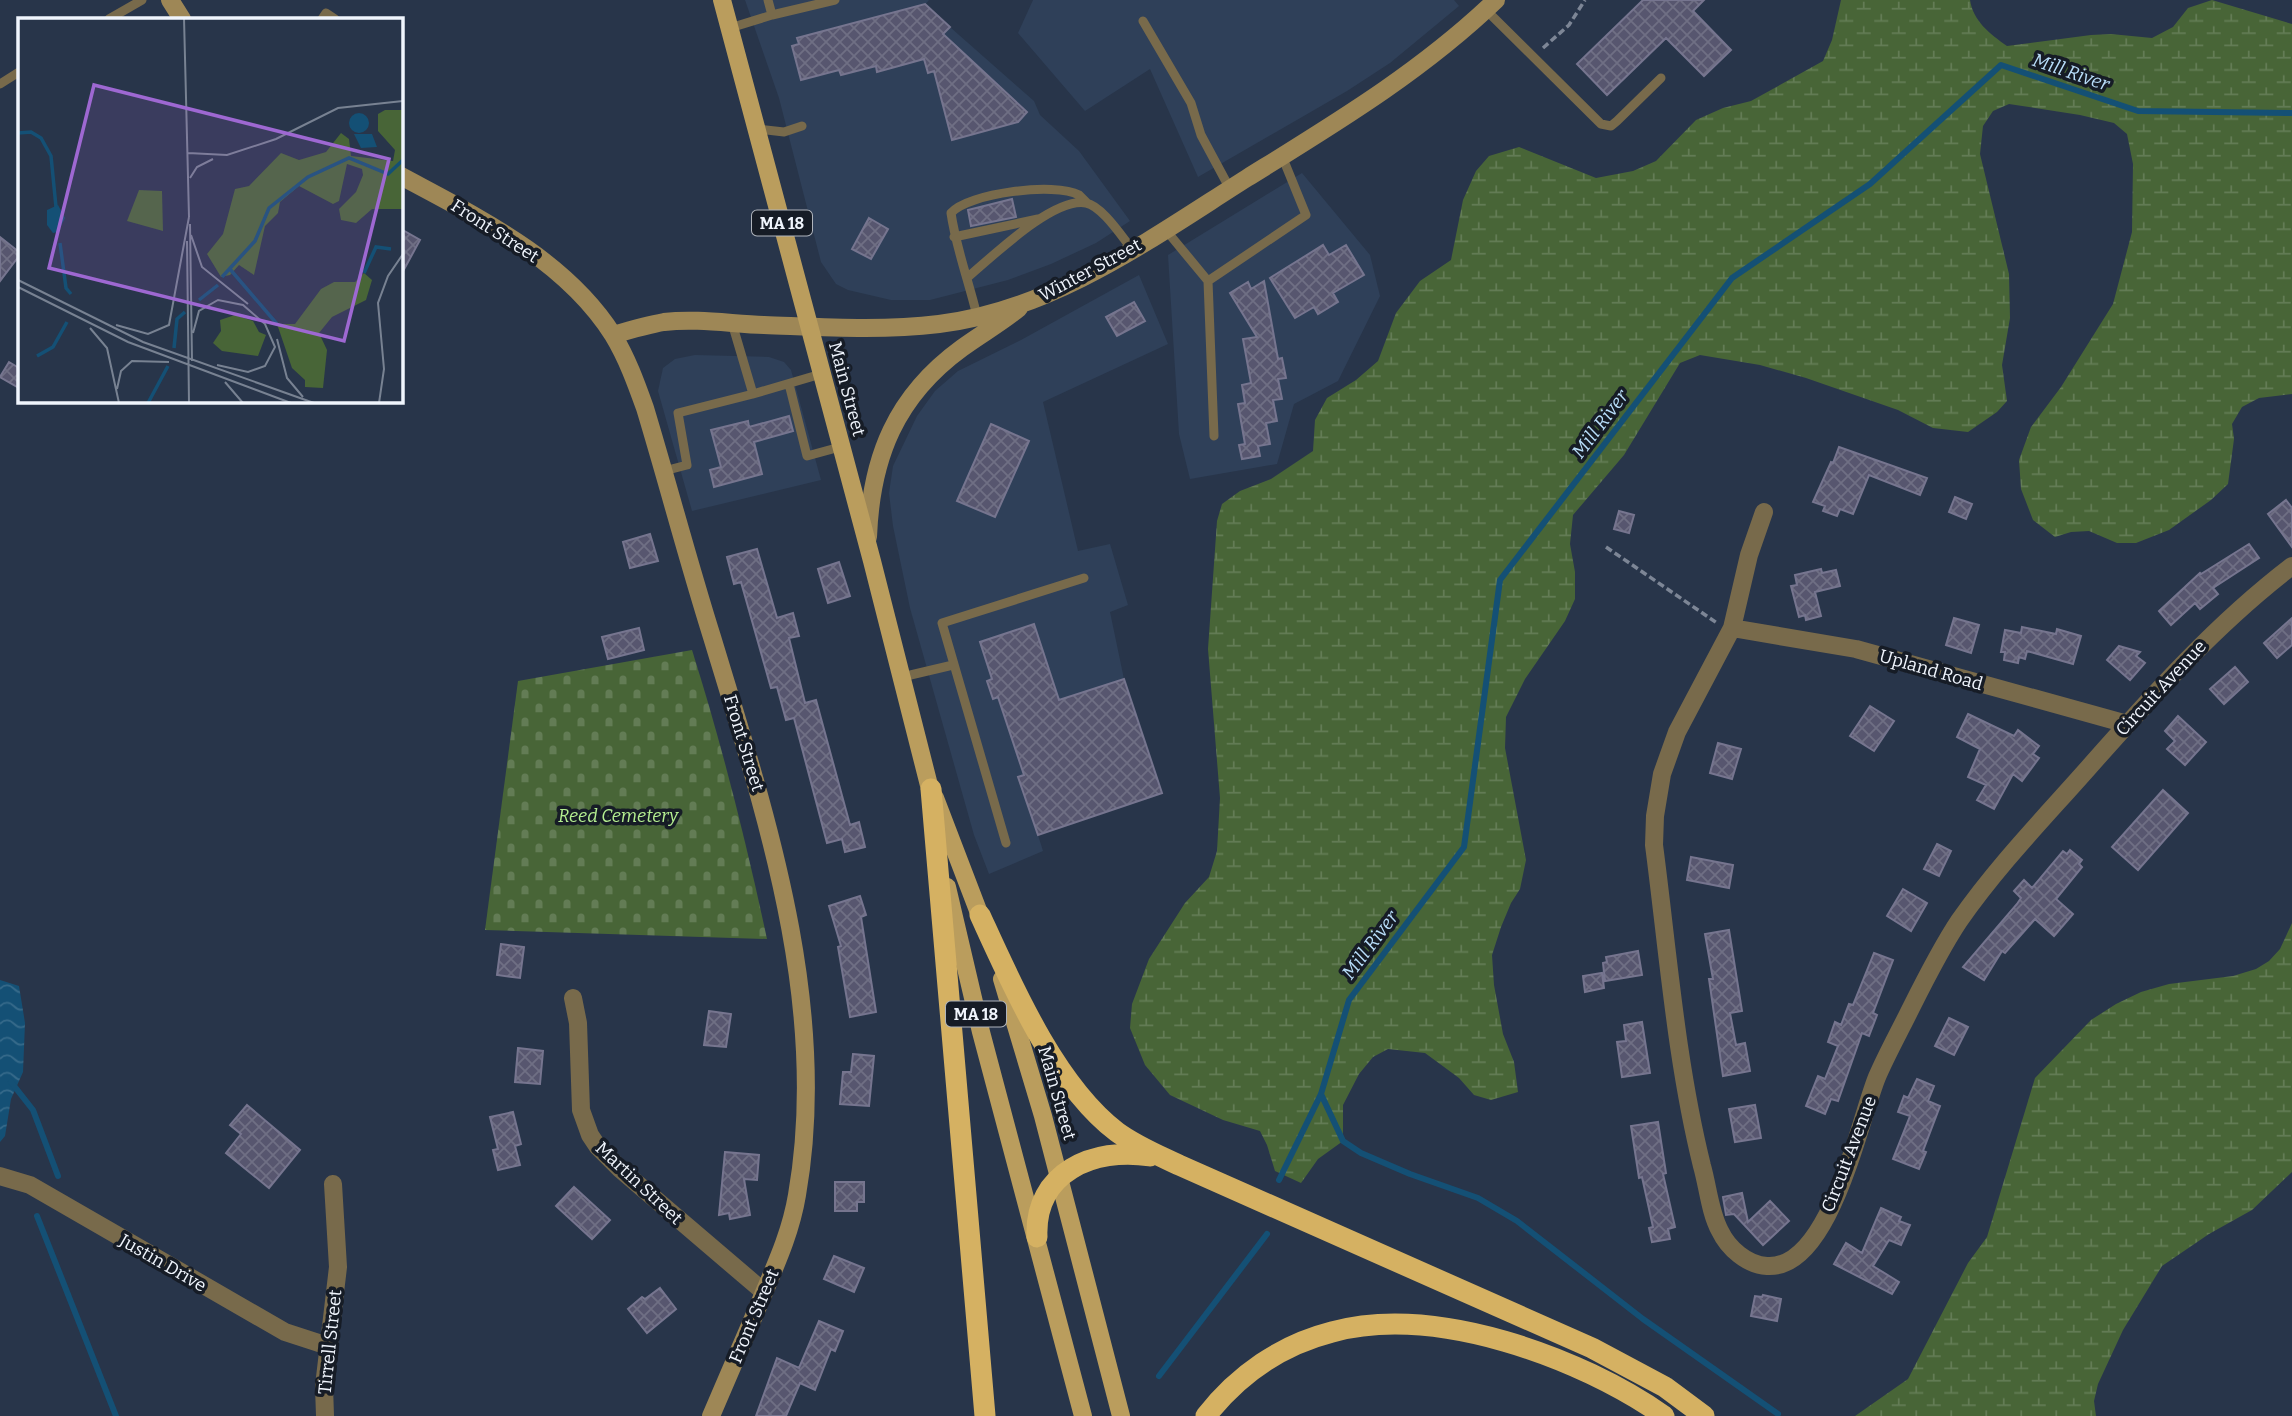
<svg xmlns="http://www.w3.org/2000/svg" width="2292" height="1416" viewBox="0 0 2292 1416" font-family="Bitter,serif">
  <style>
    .built { fill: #2f4059 }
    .wetland { fill: url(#wetland-marsh) }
    .cemetery { fill: url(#cemetery-stones) }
    .water { fill: url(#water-waves) }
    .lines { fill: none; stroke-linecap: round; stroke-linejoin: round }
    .stream { stroke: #145075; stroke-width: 6 }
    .building { fill: url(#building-cross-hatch); stroke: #76758f; stroke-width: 2 }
    .path { stroke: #7d8696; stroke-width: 3.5; stroke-dasharray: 7 3.5; stroke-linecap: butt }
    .lane { stroke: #786a4b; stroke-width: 9 }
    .street { stroke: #786a4b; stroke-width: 18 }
    .secondary { stroke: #9e8756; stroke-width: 18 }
    .primary { stroke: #ba9d5d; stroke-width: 18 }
    .highway { stroke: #d5b162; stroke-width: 21 }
    .labels { text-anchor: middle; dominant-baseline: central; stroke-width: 7; stroke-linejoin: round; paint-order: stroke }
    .shield { fill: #161c26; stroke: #afb4bc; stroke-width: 2 }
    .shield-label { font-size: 16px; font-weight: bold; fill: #f0f5fd }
    .street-label { font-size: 18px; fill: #f0f5fd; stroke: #161c26 }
    .park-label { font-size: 18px; font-style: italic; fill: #b5ef91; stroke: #161c26 }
    .water-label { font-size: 19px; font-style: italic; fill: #b8ddf9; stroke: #161c26 }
    .inset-river { fill: none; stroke: #145075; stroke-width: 3.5 }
    .inset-road { fill: none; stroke: #788292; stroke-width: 2 }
    .view { fill: #9e68d2; fill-opacity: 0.15; stroke: #9e68d2; stroke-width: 3.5 }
    .inset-edge { fill: none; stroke: #f0f5fd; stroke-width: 3.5 }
  </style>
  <defs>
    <pattern id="wetland-marsh" width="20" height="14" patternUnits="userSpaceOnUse" patternTransform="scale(1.75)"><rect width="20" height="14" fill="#486537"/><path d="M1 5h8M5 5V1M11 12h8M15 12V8" fill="none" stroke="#637c55"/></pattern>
    <pattern id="cemetery-stones" width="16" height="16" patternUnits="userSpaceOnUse" patternTransform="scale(1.75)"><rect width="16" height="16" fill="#486537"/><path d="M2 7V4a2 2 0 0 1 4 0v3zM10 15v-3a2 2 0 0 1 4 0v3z" fill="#637c55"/></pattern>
    <pattern id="water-waves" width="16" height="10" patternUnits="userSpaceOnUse" patternTransform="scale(1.75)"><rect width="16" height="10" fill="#145075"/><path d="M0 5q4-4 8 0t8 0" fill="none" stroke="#366a8a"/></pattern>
    <pattern id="building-cross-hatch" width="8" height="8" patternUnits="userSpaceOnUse" patternTransform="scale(1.75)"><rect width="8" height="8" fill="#57566f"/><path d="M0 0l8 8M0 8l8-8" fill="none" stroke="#6f6f84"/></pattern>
  </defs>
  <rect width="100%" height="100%" fill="#28354a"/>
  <path class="built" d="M 745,0 L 929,0 L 925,5 L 1034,101 L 1040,115 L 1079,151 L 1130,221 L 1096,243 L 1051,264 L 1008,280 L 930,300 L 891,300 L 848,290 L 836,284 L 821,262 L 779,98 Z
    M 1033,0 L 1454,0 L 1459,6 L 1390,63 L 1347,91 L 1198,177 L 1150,69 L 1085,111 L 1018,33 Z
    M 1302,173 L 1370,255 L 1380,296 L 1338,381 L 1294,404 L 1277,464 L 1190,479 L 1179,434 L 1168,255 Z
    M 1139,275 L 1168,344 L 1043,402 L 1078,551 L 1110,544 L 1128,605 L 1110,612 L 1124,679 L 1162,793 L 1038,835 L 1043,851 L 989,874 L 974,835 L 910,608 L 893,526 L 889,493 L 893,466 L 917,416 L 935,391 L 958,371 L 1021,340 Z
    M 695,355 L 769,357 L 784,362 L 791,370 L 821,480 L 692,511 L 658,391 L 663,368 L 675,359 Z"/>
  <path class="wetland" d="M 1841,0 L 1970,0 C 1973,21 1990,34 2007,46 L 2091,35 L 2111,34 L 2152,38 L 2173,27 L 2188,8 L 2212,0 L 2292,24 L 2292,394 L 2259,398 L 2242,407 L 2232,424 L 2234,439 L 2228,484 L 2211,500 L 2169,530 L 2136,543 L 2117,543 L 2089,531 L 2071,532 L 2055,537 L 2033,520 L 2021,489 L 2019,460 L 2031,427 L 2061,387 L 2113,304 L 2132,232 L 2133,164 L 2127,134 L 2114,123 L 2080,115 L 2009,104 L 1993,111 L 1983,126 L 1980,154 L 2009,274 L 2010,318 L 2002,365 L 2007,401 L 1997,412 L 1968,432 L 1933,428 L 1898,410 L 1806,378 L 1760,365 L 1700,355 L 1680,363 L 1624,455 L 1573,515 L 1570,544 L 1575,572 L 1575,599 L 1565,621 L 1525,679 L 1506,717 L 1505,748 L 1526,860 L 1520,889 L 1511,903 L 1501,927 L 1492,955 L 1494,985 L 1503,1034 L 1514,1062 L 1518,1092 L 1491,1100 L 1474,1095 L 1459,1078 L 1425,1053 L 1388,1049 L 1373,1057 L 1359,1074 L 1343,1105 L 1343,1141 L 1318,1159 L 1301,1183 L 1275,1171 L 1267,1145 L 1260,1131 L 1223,1120 L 1170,1095 L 1145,1065 L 1130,1028 L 1132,1004 L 1149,959 L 1185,903 L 1209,877 L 1217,851 L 1220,798 L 1208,649 L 1217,521 L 1222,504 L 1240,491 L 1271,479 L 1313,451 L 1315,420 L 1327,398 L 1356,380 L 1378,361 L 1396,313 L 1420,281 L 1451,260 L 1463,200 L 1476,171 L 1489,156 L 1519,147 L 1596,178 L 1633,171 L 1656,161 L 1696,120 L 1723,108 L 1751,101 L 1823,61 L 1832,40 Z
    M 2292,923 L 2292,1172 L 2252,1210 L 2209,1234 L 2162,1266 L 2123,1330 L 2098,1384 L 2094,1401 L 2096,1416 L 1855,1416 L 1908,1379 L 1968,1263 L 1987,1237 L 2035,1078 L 2091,1020 L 2116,1004 L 2141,992 L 2169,984 L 2233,976 L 2256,969 L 2269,961 L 2280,949 Z"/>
  <path class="cemetery" d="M 692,650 C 722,745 746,841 767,939 L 485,930 L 518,681 Z"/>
  <path class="water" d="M 0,980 L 19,986 L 25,1023 L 23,1072 L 11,1099 L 5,1136 L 0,1142 Z"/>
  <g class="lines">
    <path class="stream" d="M 11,1082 L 33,1110 L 58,1176
      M 1321,1094 L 1343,1141 L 1361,1153 L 1410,1174 L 1478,1198 L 1517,1221 L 1643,1319 L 1778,1414
      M 1279,1180 L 1321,1094 L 1349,1000 L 1464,847 L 1500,580 L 1732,278 L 1870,184 L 2001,65 L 2138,111 L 2292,113
      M 37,1216 L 116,1416
      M 1159,1376 L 1267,1234"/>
  </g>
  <path class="building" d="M 1643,0 L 1704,0 L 1693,11 L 1731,50 L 1704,76 L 1666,38 L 1607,95 L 1577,64 Z
    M 925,4 L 950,27 L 943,34 L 1027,112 L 1018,122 L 952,140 L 934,71 L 928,73 L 924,59 L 877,72 L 876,66 L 841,75 L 839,70 L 801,80 L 792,46 L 799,44 L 797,38 Z
    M 1012,199 L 1016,217 L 971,226 L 968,210 Z
    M 869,218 L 888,229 L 871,259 L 852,249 Z
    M 401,229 L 420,240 L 401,275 Z
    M 0,237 L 19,252 L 19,256 L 0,281 Z
    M 1323,245 L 1329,255 L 1346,245 L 1364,275 L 1333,293 L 1338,302 L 1318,314 L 1314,307 L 1295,318 L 1270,278 Z
    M 1264,281 L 1278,359 L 1282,358 L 1286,378 L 1278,379 L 1282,399 L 1273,400 L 1277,421 L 1266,423 L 1270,444 L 1258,446 L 1260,456 L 1242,459 L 1239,445 L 1245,444 L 1238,404 L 1245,403 L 1242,385 L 1251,383 L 1243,339 L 1257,337 L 1230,293 L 1248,282 L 1251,289 Z
    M 1134,302 L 1145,321 L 1117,336 L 1106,317 Z
    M 9,362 L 19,368 L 19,388 L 0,377 Z
    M 789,416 L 793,431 L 754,442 L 762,474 L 714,487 L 710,470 L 721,467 L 711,430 L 748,421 L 749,427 Z
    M 991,424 L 1029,441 L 995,517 L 957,501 Z
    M 1839,447 L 1927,478 L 1920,495 L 1869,475 L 1853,514 L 1840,509 L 1837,516 L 1823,511 L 1825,506 L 1813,502 L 1831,462 L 1833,463 Z
    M 1955,497 L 1972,504 L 1966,519 L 1949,512 Z
    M 2286,500 L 2292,508 L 2292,547 L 2268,514 Z
    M 1619,511 L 1634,515 L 1629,533 L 1614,529 Z
    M 650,534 L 658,561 L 630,568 L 623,542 Z
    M 2249,544 L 2259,558 L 2213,588 L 2218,594 L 2200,609 L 2195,603 L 2171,625 L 2159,611 L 2200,573 L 2201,574 Z
    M 757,549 L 777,618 L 793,613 L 799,636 L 789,638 L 805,703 L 816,700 L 850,825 L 859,822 L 865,847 L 845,852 L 842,839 L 827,843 L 794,718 L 786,720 L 777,687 L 771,688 L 741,582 L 734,584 L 727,557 Z
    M 839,562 L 850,596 L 828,603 L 818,569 Z
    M 1821,569 L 1822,573 L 1836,570 L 1840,586 L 1815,592 L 1821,616 L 1806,620 L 1805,615 L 1799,617 L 1791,586 L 1797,585 L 1795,575 Z
    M 1954,618 L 1979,625 L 1971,653 L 1946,645 Z
    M 2292,618 L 2292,645 L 2277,658 L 2264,643 Z
    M 1034,624 L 1059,700 L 1124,679 L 1162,793 L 1038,835 L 1018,777 L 1024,775 L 998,697 L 993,699 L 987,681 L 992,679 L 980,642 Z
    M 2022,627 L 2056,634 L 2057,629 L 2081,636 L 2073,664 L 2027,651 L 2025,659 L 2019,657 L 2018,663 L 2004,660 L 2005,652 L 2001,652 L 2005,630 L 2021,633 Z
    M 639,628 L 644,650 L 608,659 L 602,637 Z
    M 2119,646 L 2140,652 L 2136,656 L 2145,663 L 2130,680 L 2107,660 Z
    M 2235,667 L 2248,682 L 2224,704 L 2210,689 Z
    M 1870,706 L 1894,721 L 1874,751 L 1850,736 Z
    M 1968,714 L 2014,736 L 2018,730 L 2039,746 L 2033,754 L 2039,758 L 2022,781 L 2013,774 L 1994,809 L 1977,800 L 1986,785 L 1968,777 L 1980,749 L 1957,737 Z
    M 2178,716 L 2206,742 L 2185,765 L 2167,749 L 2175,741 L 2165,731 Z
    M 1718,743 L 1741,749 L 1732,779 L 1710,773 Z
    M 2163,790 L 2188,813 L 2138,870 L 2112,847 Z
    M 1937,844 L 1951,851 L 1939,876 L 1924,869 Z
    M 2070,850 L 2082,860 L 2079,864 L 2082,867 L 2056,899 L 2073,914 L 2054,936 L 2035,919 L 2005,953 L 2002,951 L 1984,980 L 1963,967 L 2017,904 L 2021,898 L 2014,891 L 2024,880 L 2032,888 L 2063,851 L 2067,854 Z
    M 1691,857 L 1733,865 L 1729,888 L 1687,880 Z
    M 1903,889 L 1927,903 L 1911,931 L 1887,916 Z
    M 860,896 L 866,915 L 861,917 L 876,1012 L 850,1017 L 838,947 L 841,946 L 829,906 Z
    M 1729,930 L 1742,1011 L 1730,1013 L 1736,1045 L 1745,1043 L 1750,1071 L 1723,1076 L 1709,979 L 1713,979 L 1705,934 Z
    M 501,944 L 524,947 L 520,978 L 497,975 Z
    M 1638,951 L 1642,975 L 1605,981 L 1603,963 L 1607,962 L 1606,957 Z
    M 1874,953 L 1893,960 L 1873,1013 L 1877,1015 L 1869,1036 L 1862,1033 L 1838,1101 L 1831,1099 L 1825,1114 L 1806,1106 L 1818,1076 L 1825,1079 L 1838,1046 L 1828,1042 L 1835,1022 L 1841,1025 L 1849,1004 L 1853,1005 Z
    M 1602,973 L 1604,988 L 1585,992 L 1583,976 Z
    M 709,1011 L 731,1014 L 726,1047 L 704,1045 Z
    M 1949,1018 L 1968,1027 L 1954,1055 L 1935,1046 Z
    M 1642,1022 L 1650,1073 L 1622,1077 L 1617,1042 L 1626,1041 L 1624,1025 Z
    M 518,1048 L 543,1051 L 540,1084 L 515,1082 Z
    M 853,1054 L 874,1056 L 869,1106 L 840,1104 L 843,1072 L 851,1072 Z
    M 1917,1079 L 1934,1086 L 1928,1101 L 1940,1106 L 1923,1151 L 1926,1152 L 1919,1169 L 1893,1159 L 1910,1116 L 1898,1112 L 1904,1096 L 1908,1098 Z
    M 247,1105 L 300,1150 L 269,1188 L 226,1153 L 241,1134 L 230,1125 Z
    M 1755,1105 L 1761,1138 L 1735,1142 L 1729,1109 Z
    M 513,1112 L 521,1144 L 515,1146 L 520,1165 L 498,1170 L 493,1150 L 498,1149 L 490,1117 Z
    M 1658,1122 L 1666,1173 L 1663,1174 L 1675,1227 L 1668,1229 L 1670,1239 L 1652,1242 L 1649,1228 L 1653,1227 L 1642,1177 L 1639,1178 L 1631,1126 Z
    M 725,1152 L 759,1155 L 757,1180 L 744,1179 L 750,1215 L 730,1219 L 729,1213 L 719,1215 Z
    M 835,1182 L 864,1182 L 864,1202 L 857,1202 L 857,1211 L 835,1211 Z
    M 574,1187 L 610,1220 L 592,1239 L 556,1206 Z
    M 1742,1193 L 1748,1222 L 1770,1201 L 1789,1221 L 1763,1245 L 1734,1214 L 1726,1215 L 1723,1197 Z
    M 1881,1208 L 1901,1217 L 1899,1221 L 1910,1225 L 1901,1245 L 1889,1240 L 1873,1266 L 1899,1282 L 1892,1294 L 1834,1264 L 1846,1243 L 1862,1253 Z
    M 834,1256 L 864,1268 L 854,1292 L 824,1279 Z
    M 660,1288 L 676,1309 L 647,1333 L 628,1309 L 642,1297 L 645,1299 Z
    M 1763,1295 L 1781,1299 L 1777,1321 L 1751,1316 L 1755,1296 L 1762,1297 Z
    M 819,1321 L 843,1331 L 835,1351 L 831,1349 L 815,1390 L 800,1383 L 786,1416 L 756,1416 L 777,1358 L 799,1368 Z"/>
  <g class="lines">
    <path class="path" d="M 1543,48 L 1569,25 L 1585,0
      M 1606,547 L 1717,623"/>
    <path class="lane" d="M 1486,10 L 1601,124 L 1611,126 L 1617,121 L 1661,78
      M 772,15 L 835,0
      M 109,19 L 142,0
      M 322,19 L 326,13 L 335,19
      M 1143,21 L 1191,103 L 1201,135 L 1230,189
      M 730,28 L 772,15 L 768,0
      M 0,84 L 19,72
      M 757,129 L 784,132 L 802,126
      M 1165,229 L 1208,281
      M 954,237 L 1038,219
      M 968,277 C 992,257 1053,197 1086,203 C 1102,206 1122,237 1132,249
      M 977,316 C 969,282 956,248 951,213 C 968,193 1055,182 1079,195 C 1080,196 1086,202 1087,203
      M 732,323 L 753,394
      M 789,384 L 807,456 L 840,447
      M 1214,436 L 1208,281 L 1306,215 L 1282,156
      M 664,471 L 687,465 L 678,413 L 753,394 L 821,374
      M 902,677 L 953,665
      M 1006,843 L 942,623 L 1084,578"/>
    <path class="street" d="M 1764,512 L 1749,555 L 1732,628 L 1677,732 L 1662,774 L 1655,816 L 1654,845 C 1668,952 1676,1061 1702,1166 C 1708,1187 1710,1213 1720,1231 C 1728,1248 1747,1265 1767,1266 C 1830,1270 1859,1121 1877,1077 C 1886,1056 1897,1036 1907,1016 C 1923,984 1939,951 1959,921 C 1998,865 2045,817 2090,766 C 2153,695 2216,624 2292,566
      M 1732,628 L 1856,649 L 2127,724
      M 573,998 L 578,1023 L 581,1110 L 590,1135 L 598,1147 L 620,1169 L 764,1292
      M 0,1176 L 30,1185 L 285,1332 L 328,1346
      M 325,1416 L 324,1386 L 338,1267 L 333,1184"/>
    <path class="secondary" d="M 170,0 L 182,19
      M 401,176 C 477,217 565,259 613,335 C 627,358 636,383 645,408 C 668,484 688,561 712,637 C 766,815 830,1006 797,1195 C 791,1231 777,1262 763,1295 C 746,1335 728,1376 711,1416
      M 613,335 C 630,330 647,325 664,322 C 697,318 732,324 764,325 C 822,327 881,331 939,324 C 1054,310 1152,238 1247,178 C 1334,124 1421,72 1496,0
      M 868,537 C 871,457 896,396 962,348 C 981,334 1001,323 1019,308"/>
    <path class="primary" d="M 722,0 L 872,561 L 933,801
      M 935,798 L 984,926
      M 947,887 L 981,1032 L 1083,1416
      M 1002,979 L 1043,1116 L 1121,1416"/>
    <path class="highway" d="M 931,789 L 985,1416
      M 980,915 C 1012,985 1055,1085 1117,1132 C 1136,1146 1158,1155 1179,1165 L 1592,1348 L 1665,1387 L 1704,1416
      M 1037,1237 C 1034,1172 1094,1147 1150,1156
      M 1206,1416 C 1238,1375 1281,1345 1332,1332 C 1435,1304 1580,1357 1664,1416"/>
  </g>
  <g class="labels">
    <g class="shield">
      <rect x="752" y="210.5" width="60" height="25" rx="5"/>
      <rect x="946" y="1001.5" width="60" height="25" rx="5"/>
    </g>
    <g class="shield-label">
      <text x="782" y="223">MA 18</text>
      <text x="976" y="1014">MA 18</text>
    </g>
    <g class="street-label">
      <text transform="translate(495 231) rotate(33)">Front Street</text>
      <text transform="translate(1090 270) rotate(-28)">Winter Street</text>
      <text transform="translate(847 389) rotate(75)">Main Street</text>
      <text transform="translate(1931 670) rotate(16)">Upland Road</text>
      <text transform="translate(2161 688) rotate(-47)">Circuit Avenue</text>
      <text transform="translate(744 743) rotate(73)">Front Street</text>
      <text transform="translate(1057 1093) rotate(74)">Main Street</text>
      <text transform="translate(1849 1154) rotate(-69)">Circuit Avenue</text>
      <text transform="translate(639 1183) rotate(43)">Martin Street</text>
      <text transform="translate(163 1263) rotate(30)">Justin Drive</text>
      <text transform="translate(754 1316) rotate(-67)">Front Street</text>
      <text transform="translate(330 1342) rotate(-84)">Tirrell Street</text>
    </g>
    <g class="park-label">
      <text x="618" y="816">Reed Cemetery</text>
    </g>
    <g class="water-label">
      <text transform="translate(2071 72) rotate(19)">Mill River</text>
      <text transform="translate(1600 424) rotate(-53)">Mill River</text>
      <text transform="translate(1370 945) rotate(-53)">Mill River</text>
    </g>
  </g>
  <g transform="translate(18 18)">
    <rect width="385" height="385" fill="#28354a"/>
    <path d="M 367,92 L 385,92 L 385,191 L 354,191 L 338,205 L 323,202 L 321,191 L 338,174 L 345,157 L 344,151 L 329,146 L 321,183 L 315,186 L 281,168 L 262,184 L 260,195 L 247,208 L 236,257 L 221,247 L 212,257 L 203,259 L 189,236 L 205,216 L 217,171 L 231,168 L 263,135 L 281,142 L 308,134 L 323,115 L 331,121 L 333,138 L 375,143 L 377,132 L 360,113 L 360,96 ZM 346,255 L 354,262 L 348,282 L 314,299 L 301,315 L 309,332 L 305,370 L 287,369 L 287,362 L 274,350 L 259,306 L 277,306 L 303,271 L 316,264 L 337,264 ZM 217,297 L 235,303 L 241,314 L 248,317 L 240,338 L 204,333 L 195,325 L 203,313 L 202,302 Z" fill="#486537"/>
    <path d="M 121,172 L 144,173 L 145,213 L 109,203 Z" fill="#486537"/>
    <path d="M331 105a10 10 0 1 1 20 0a10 10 0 1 1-20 0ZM 336,116 L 354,116 L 359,129 L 343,130 ZM 40,187 L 47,200 L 40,214 L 35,215 L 29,207 L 29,192 Z" fill="#145075"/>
    <path class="inset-river" d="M 0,115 L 13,114 L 23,120 L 33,138 L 38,189M 42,225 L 48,270 L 53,276M 211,250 L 259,306M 346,255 L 358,229 L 373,231M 204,259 L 237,223 L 251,190 L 290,159 L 331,140 L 370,156 L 385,142M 181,282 L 200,267M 156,330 L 159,301 L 167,294M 19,338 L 35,329 L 49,304M 130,385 L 150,348"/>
    <path class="inset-road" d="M 166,0 L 171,199M 170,135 L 209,137 L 258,121 L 320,90 L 385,83M 172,160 L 179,149 L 195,141M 172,206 L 174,343M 173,217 L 184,249 L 230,286M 169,223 L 171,385M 0,262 L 125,324 L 296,385M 0,269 L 110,324 L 273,385M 98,307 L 130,316 L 151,307 L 171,199M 72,310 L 89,330 L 101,385M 175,315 L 181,293 L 200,282 L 225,287 L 247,306 L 257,329 L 247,348 L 230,354 L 199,347M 259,321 L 269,360 L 285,379M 207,364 L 225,385M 99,371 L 103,353 L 114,343 L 151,344M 361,385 L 366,351 L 360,285 L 370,258 L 385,236"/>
    <path class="view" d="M 76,67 L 371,141 L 326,323 L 31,250 Z"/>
    <rect width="385" height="385" class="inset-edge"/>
  </g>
</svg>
